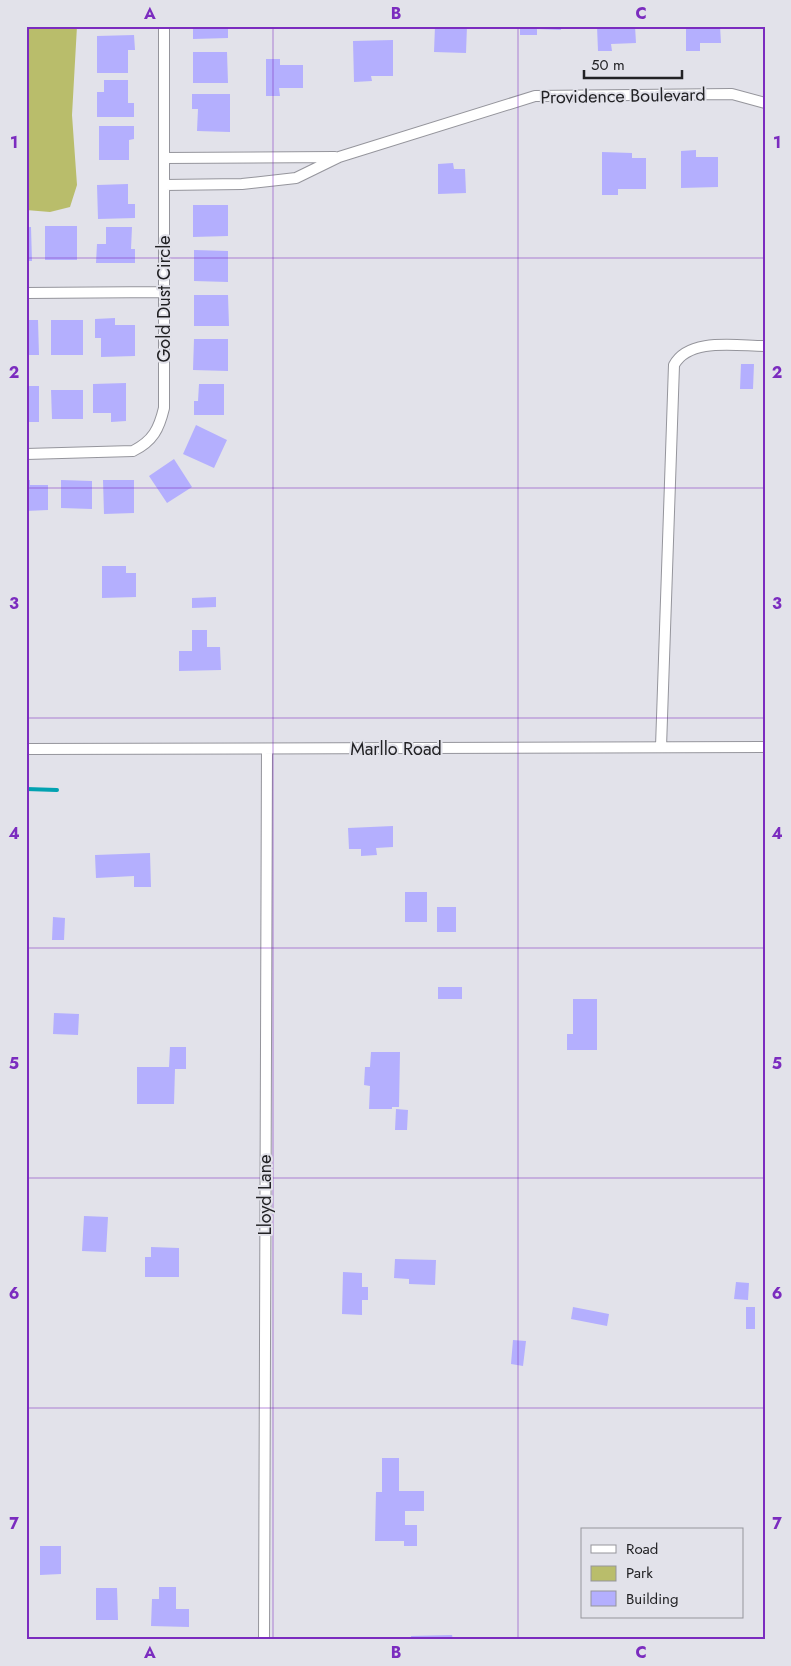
<svg xmlns="http://www.w3.org/2000/svg" width="791" height="1666" viewBox="0 0 791 1666" font-family="Jost,sans-serif">
  <style>
    .green { fill: #b9bd6b }
    .lines { fill: none; stroke-linecap: round; stroke-linejoin: round }
    .stream { stroke: #02a2b1; stroke-width: 4 }
    .building { fill: #b4affe }
    .street-casing { stroke: #95959c; stroke-width: 12 }
    .street { stroke: #fff; stroke-width: 10 }
    .grid { fill: none; stroke: #7b2cbf; stroke-width: 1; stroke-opacity: 0.55 }
    .labels { text-anchor: middle; dominant-baseline: central; stroke-width: 4; stroke-linejoin: round; paint-order: stroke }
    .street-label { font-size: 18px; fill: #222225; stroke: #e2e2ea }
    .neatline { fill: none; stroke: #7b2cbf; stroke-width: 2 }
    .grid-label { font-size: 16px; text-anchor: middle; font-weight: bold; fill: #7b2cbf }
  </style>
  <rect width="100%" height="100%" fill="#e2e2ea"/>
  <path class="green" d="M 26,26 L 77,26 L 72,115 L 77,185 L 70,207 L 50,212 L 26,210 Z"/>
  <g class="lines">
    <path class="stream" d="M 26,789 L 57,790"/>
  </g>
  <path class="building" d="M 96,26 L 134,26 L 134,29 L 96,28 Z
    M 193,26 L 228,26 L 228,38 L 193,39 Z
    M 435,26 L 467,26 L 466,53 L 434,52 Z
    M 520,26 L 561,26 L 561,30 L 537,29 L 537,35 L 520,35 Z
    M 597,26 L 635,26 L 636,43 L 611,44 L 612,51 L 598,51 Z
    M 686,26 L 720,26 L 721,43 L 700,43 L 700,51 L 686,51 Z
    M 134,35 L 135,50 L 128,50 L 128,73 L 97,73 L 97,36 Z
    M 393,40 L 393,76 L 371,76 L 372,81 L 354,82 L 353,41 Z
    M 193,52 L 227,52 L 228,83 L 193,83 Z
    M 266,59 L 280,59 L 280,65 L 303,65 L 303,88 L 279,88 L 280,96 L 266,96 Z
    M 104,80 L 128,80 L 128,103 L 134,103 L 134,117 L 97,117 L 97,92 L 104,92 Z
    M 192,94 L 230,94 L 230,132 L 197,131 L 198,109 L 192,109 Z
    M 99,126 L 134,126 L 134,139 L 129,140 L 129,160 L 99,160 Z
    M 696,150 L 696,157 L 718,157 L 718,187 L 681,188 L 681,151 Z
    M 602,152 L 632,153 L 632,158 L 646,158 L 646,189 L 618,189 L 618,195 L 602,195 Z
    M 453,163 L 454,169 L 465,169 L 466,193 L 438,194 L 438,164 Z
    M 128,184 L 128,204 L 135,204 L 135,218 L 98,219 L 97,185 Z
    M 193,205 L 228,205 L 228,236 L 193,237 Z
    M 45,226 L 77,226 L 77,260 L 45,260 Z
    M 26,227 L 31,227 L 32,261 L 26,261 Z
    M 106,227 L 132,227 L 131,249 L 135,249 L 135,263 L 96,263 L 97,244 L 106,244 Z
    M 194,250 L 228,251 L 228,282 L 194,281 Z
    M 194,295 L 228,295 L 229,326 L 194,326 Z
    M 115,318 L 115,325 L 135,325 L 135,356 L 101,357 L 101,338 L 95,338 L 95,319 Z
    M 26,320 L 38,320 L 39,355 L 26,355 Z
    M 51,320 L 83,320 L 83,355 L 51,355 Z
    M 194,339 L 228,339 L 228,371 L 193,370 Z
    M 741,364 L 754,364 L 753,389 L 740,389 Z
    M 126,383 L 126,421 L 111,422 L 111,413 L 93,413 L 93,384 Z
    M 199,384 L 224,384 L 224,415 L 194,415 L 194,401 L 198,401 Z
    M 26,386 L 39,386 L 39,422 L 26,422 Z
    M 51,390 L 83,390 L 83,419 L 52,419 Z
    M 196,425 L 227,440 L 214,468 L 183,454 Z
    M 174,459 L 192,487 L 167,503 L 149,476 Z
    M 26,480 L 30,480 L 30,485 L 48,485 L 48,510 L 26,511 Z
    M 61,480 L 92,481 L 92,509 L 61,508 Z
    M 103,480 L 134,480 L 134,513 L 104,514 Z
    M 102,566 L 126,566 L 126,573 L 136,573 L 136,597 L 102,598 Z
    M 216,597 L 216,607 L 192,608 L 192,598 Z
    M 192,630 L 207,630 L 207,647 L 220,647 L 221,670 L 179,671 L 179,651 L 192,651 Z
    M 393,826 L 393,847 L 376,848 L 377,855 L 361,856 L 361,849 L 349,849 L 348,828 Z
    M 150,853 L 151,887 L 134,887 L 134,876 L 96,878 L 95,855 Z
    M 405,892 L 427,892 L 427,922 L 405,922 Z
    M 437,907 L 456,907 L 456,932 L 437,932 Z
    M 53,917 L 65,918 L 64,940 L 52,940 Z
    M 438,987 L 462,987 L 462,999 L 438,999 Z
    M 573,999 L 597,999 L 597,1050 L 567,1050 L 567,1034 L 573,1034 Z
    M 54,1013 L 79,1014 L 78,1035 L 53,1034 Z
    M 170,1047 L 186,1047 L 186,1069 L 175,1069 L 174,1104 L 137,1104 L 137,1067 L 169,1067 Z
    M 371,1052 L 400,1052 L 399,1107 L 392,1107 L 392,1109 L 369,1109 L 370,1086 L 364,1085 L 365,1067 L 370,1067 Z
    M 396,1109 L 408,1110 L 407,1130 L 395,1130 Z
    M 84,1216 L 108,1217 L 106,1252 L 82,1251 Z
    M 151,1247 L 179,1248 L 179,1277 L 145,1277 L 145,1257 L 151,1257 Z
    M 395,1259 L 436,1260 L 435,1285 L 409,1284 L 409,1279 L 394,1278 Z
    M 343,1272 L 362,1273 L 362,1287 L 368,1287 L 368,1300 L 362,1300 L 362,1315 L 342,1314 Z
    M 736,1282 L 749,1283 L 748,1300 L 734,1299 Z
    M 573,1307 L 609,1314 L 607,1326 L 571,1319 Z
    M 746,1307 L 755,1307 L 755,1329 L 746,1329 Z
    M 513,1340 L 526,1341 L 523,1366 L 511,1364 Z
    M 382,1458 L 399,1458 L 399,1491 L 424,1491 L 424,1511 L 405,1511 L 405,1525 L 417,1525 L 417,1546 L 404,1546 L 404,1541 L 375,1541 L 376,1492 L 382,1492 Z
    M 40,1546 L 61,1546 L 61,1574 L 40,1575 Z
    M 159,1587 L 176,1587 L 176,1609 L 189,1609 L 189,1627 L 151,1626 L 152,1599 L 159,1599 Z
    M 96,1588 L 117,1588 L 118,1620 L 96,1620 Z
    M 452,1635 L 453,1640 L 411,1640 L 411,1636 Z"/>
  <g class="lines">
    <defs>
      <path id="street" d="M 164,158 L 335,157
        M 164,185 L 242,184 L 296,178 L 339,157 L 535,96 L 732,94 L 765,103
        M 26,293 L 164,292
        M 26,454 L 133,451 C 153,441 159,429 164,408 L 164,26
        M 661,747 L 674,365 C 689,337 737,346 765,346
        M 26,749 L 765,747
        M 264,1640 L 267,750"/>
    </defs>
    <use href="#street" class="street-casing"/>
    <use href="#street" class="street"/>
  </g>
  <path class="grid" d="M 273,26 L 273,1640M 518,26 L 518,1640M 26,258 L 765,258M 26,488 L 765,488M 26,718 L 765,718M 26,948 L 765,948M 26,1178 L 765,1178M 26,1408 L 765,1408"/>
  <g class="labels">
    <g class="street-label">
      <text transform="translate(623 96) rotate(-1)">Providence Boulevard</text>
      <text transform="translate(164 299) rotate(-90)">Gold Dust Circle</text>
      <text x="396" y="749">Marllo Road</text>
      <text transform="translate(265 1195) rotate(-90)">Lloyd Lane</text>
    </g>
  </g>
  <rect width="791" height="1666" fill="none" stroke="#e2e2ea" stroke-width="55"/>
  <rect x="581" y="1528" width="162" height="90" fill="#e2e2ea" stroke="#95959b"/>
  <rect x="591" y="1545" width="25" height="8" fill="#ffffff" stroke="#95959b"/>
  <text x="626" y="1554" font-size="15" fill="#222225">Road</text>
  <rect x="591" y="1566" width="25" height="15" fill="#b9bd6b" stroke="#95959b"/>
  <text x="626" y="1578" font-size="15" fill="#222225">Park</text>
  <rect x="591" y="1591" width="25" height="15" fill="#b4affe" stroke="#95959b"/>
  <text x="626" y="1604" font-size="15" fill="#222225">Building</text>
  <path d="M584 70v8h98v-8" fill="none" stroke="#222225" stroke-width="2.5"/>
  <text x="591" y="70" font-size="15" fill="#222225" stroke="#e2e2ea" stroke-width="4" paint-order="stroke">50 m</text>
  <rect x="28" y="28" width="736" height="1610" class="neatline"/>
  <g class="grid-label">
    <text x="150" y="19">A</text>
    <text x="396" y="19">B</text>
    <text x="641" y="19">C</text>
    <text x="14" y="148">1</text>
    <text x="777" y="148">1</text>
    <text x="14" y="378">2</text>
    <text x="777" y="378">2</text>
    <text x="14" y="609">3</text>
    <text x="777" y="609">3</text>
    <text x="14" y="839">4</text>
    <text x="777" y="839">4</text>
    <text x="14" y="1069">5</text>
    <text x="777" y="1069">5</text>
    <text x="14" y="1299">6</text>
    <text x="777" y="1299">6</text>
    <text x="14" y="1529">7</text>
    <text x="777" y="1529">7</text>
    <text x="150" y="1658">A</text>
    <text x="396" y="1658">B</text>
    <text x="641" y="1658">C</text>
  </g>
</svg>
